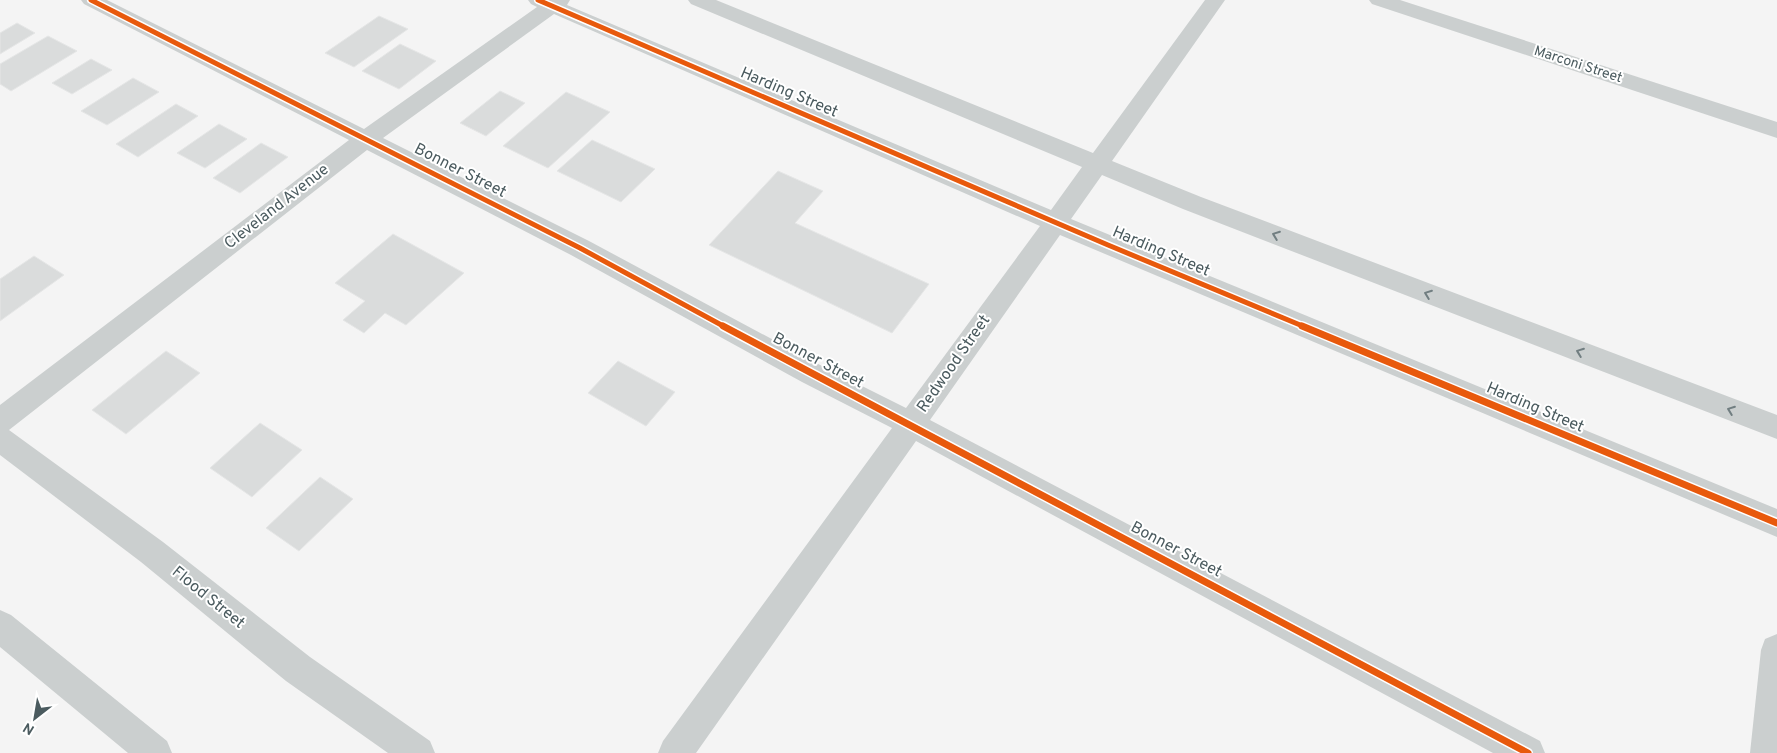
<svg xmlns="http://www.w3.org/2000/svg" width="1777" height="753" viewBox="0 0 1777 753" font-family="Overpass,sans-serif">
  <style>
    .building { fill: #dadcdc; stroke: #e5e6e6 }
    .lines { fill: none; stroke-linecap: round; stroke-linejoin: round }
    .minor { fill: #cbcfcf; fill-rule: evenodd }
    .cycleway-far1-casing { stroke: #fff; stroke-width: 8 }
    .cycleway-casing { stroke: #fff; stroke-width: 10 }
    .cycleway-far1 { stroke: #e8590c; stroke-width: 5 }
    .cycleway { stroke: #e8590c; stroke-width: 7 }
    .oneway { stroke: #717e81 }
    .labels { text-anchor: middle; dominant-baseline: central; stroke-width: 4; stroke-linejoin: round; paint-order: stroke }
    .far-street-label { font-size: 14px; fill: #4b5b5f; stroke: #fff }
    .street-label { font-size: 16px; fill: #4b5b5f; stroke: #fff }
  </style>
  <rect width="100%" height="100%" fill="#f4f4f4"/>
  <path class="building" d="M 379,16 L 408,29 L 354,67 L 325,53 Z
    M 17,23 L 35,33 L 0,54 L 0,33 Z
    M 48,36 L 77,51 L 11,91 L 0,84 L 0,64 Z
    M 400,44 L 436,61 L 399,89 L 362,71 Z
    M 91,59 L 112,70 L 72,94 L 52,83 Z
    M 133,78 L 159,92 L 107,125 L 81,111 Z
    M 500,91 L 525,103 L 486,136 L 460,123 Z
    M 566,92 L 610,112 L 548,168 L 503,146 Z
    M 176,104 L 198,116 L 138,157 L 116,144 Z
    M 219,124 L 247,139 L 205,168 L 177,153 Z
    M 592,140 L 655,169 L 621,202 L 557,171 Z
    M 261,143 L 288,157 L 240,193 L 213,178 Z
    M 778,171 L 823,191 L 795,223 L 929,284 L 892,333 L 709,245 Z
    M 393,234 L 464,273 L 406,325 L 385,313 L 364,333 L 343,320 L 365,301 L 335,283 Z
    M 34,256 L 64,275 L 0,321 L 0,279 Z
    M 166,351 L 200,373 L 126,434 L 92,410 Z
    M 618,361 L 675,392 L 646,426 L 588,393 Z
    M 260,423 L 302,450 L 252,497 L 210,468 Z
    M 320,477 L 353,499 L 299,551 L 266,528 Z"/>
  <g class="lines">
    <path class="minor" d="M 81,0 L 107,0 L 364,129 L 537,7 L 531,4 L 528,0 L 570,0 L 567,5 L 1051,210 L 1082,167 L 691,4 L 688,0 L 716,0 L 1093,153 L 1205,0 L 1225,0 L 1112,161 L 1201,197 L 1777,415 L 1777,439 L 1183,209 L 1102,175 L 1071,219 L 1777,509 L 1777,537 L 1060,235 L 930,420 L 1540,741 L 1545,753 L 1493,753 L 916,441 L 696,753 L 658,753 L 663,741 L 892,428 L 802,382 L 571,255 L 367,150 L 9,430 L 163,542 L 310,657 L 430,741 L 435,753 L 388,753 L 286,681 L 141,562 L 0,455 L 0,405 L 349,140 L 84,4 ZM 554,14 L 1040,226 L 906,408 L 822,366 L 589,241 L 383,138 Z
      M 1369,0 L 1400,0 L 1777,122 L 1777,138 L 1372,4 Z
      M 0,610 L 11,615 L 167,741 L 172,753 L 128,753 L 0,647 Z
      M 1777,634 L 1777,753 L 1750,753 L 1761,650 L 1765,639 Z"/>
    <defs>
      <path id="cycleway-far1" d="M 91,0 L 580,248 L 725,327
        M 538,0 L 1108,245 L 1305,327"/>
      <path id="cycleway" d="M 723,326 L 1528,753
        M 1302,326 L 1777,523"/>
    </defs>
    <use href="#cycleway-far1" class="cycleway-far1-casing"/>
    <use href="#cycleway" class="cycleway-casing"/>
    <use href="#cycleway-far1" class="cycleway-far1"/>
    <use href="#cycleway" class="cycleway"/>
  </g>
  <defs><path id="oneway-chevron" d="M-2-3.5L2.5 0L-2 3.5" fill="none" stroke-width="1.6" stroke-linecap="round" stroke-linejoin="round" transform="scale(1.25)"/></defs>
  <g class="oneway">
    <use href="#oneway-chevron" transform="translate(1276 235) rotate(-159)"/>
    <use href="#oneway-chevron" transform="translate(1428 294) rotate(-159)"/>
    <use href="#oneway-chevron" transform="translate(1580 352) rotate(-159)"/>
    <use href="#oneway-chevron" transform="translate(1731 410) rotate(-159)"/>
  </g>
  <g class="labels">
    <g class="far-street-label">
      <text transform="translate(1578 65) rotate(18)">Marconi Street</text>
    </g>
    <g class="street-label">
      <text transform="translate(789 93) rotate(23)">Harding Street</text>
      <text transform="translate(460 171) rotate(27)">Bonner Street</text>
      <text transform="translate(277 207) rotate(-38)">Cleveland Avenue</text>
      <text transform="translate(1161 252) rotate(23)">Harding Street</text>
      <text transform="translate(818 361) rotate(28)">Bonner Street</text>
      <text transform="translate(954 364) rotate(-55)">Redwood Street</text>
      <text transform="translate(1535 408) rotate(23)">Harding Street</text>
      <text transform="translate(1176 550) rotate(28)">Bonner Street</text>
      <text transform="translate(208 598) rotate(39)">Flood Street</text>
    </g>
  </g>
  <g transform="translate(35 718) rotate(211)" stroke="#ffffff" stroke-width="4" paint-order="stroke">
  <path d="M0-4L9 19L0 12L-9 19Z" fill="#4b5b5f"/>
  <text y="-8" font-size="14" font-weight="bold" text-anchor="middle" fill="#4b5b5f">N</text>
  </g>
</svg>
